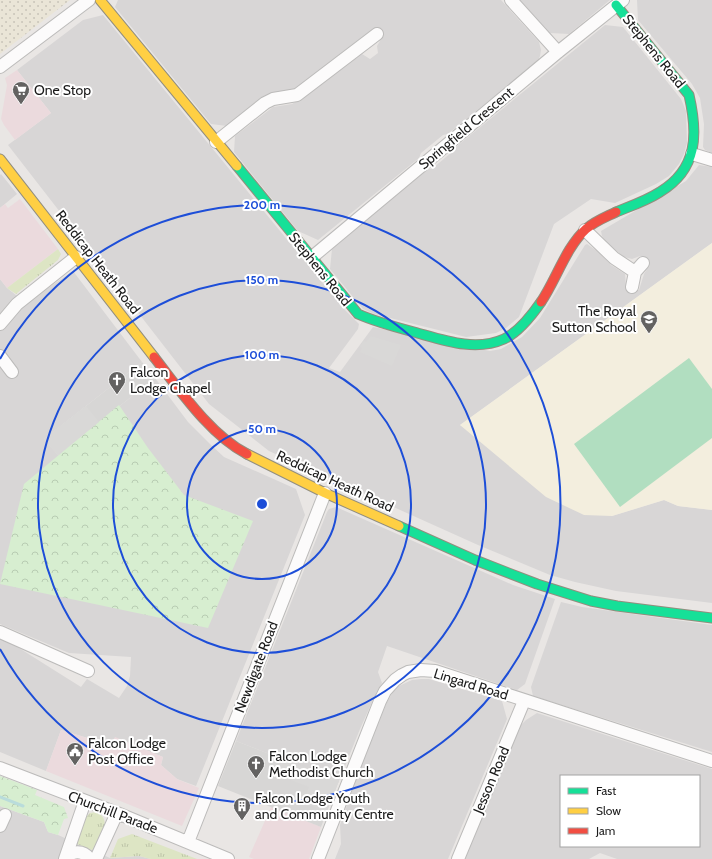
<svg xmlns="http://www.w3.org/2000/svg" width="712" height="859" viewBox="0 0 712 859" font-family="Cabin,sans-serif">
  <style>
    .residential { fill: #d8d6d6; fill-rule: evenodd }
    .commercial { fill: #ebdadd }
    .education { fill: #f3eede }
    .religious { fill: #d7d6d5 }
    .farmland { fill: url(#farmland-dots) }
    .grass { fill: url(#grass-tufts) }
    .park { fill: url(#park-crowns) }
    .pitch { fill: #b1dec0 }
    .parking { fill: #d9d8d7 }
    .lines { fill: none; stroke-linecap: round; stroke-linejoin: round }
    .stream { stroke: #b9dcdb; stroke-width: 3 }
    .street-casing { stroke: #bcbbba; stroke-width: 14 }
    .fast-casing { stroke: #928e7e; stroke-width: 11 }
    .slow-casing { stroke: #928e7e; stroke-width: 11 }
    .jam-casing { stroke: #928e7e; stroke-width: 11 }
    .street { stroke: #fcfbfb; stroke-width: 12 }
    .fast { stroke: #16e098; stroke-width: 9 }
    .slow { stroke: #ffcf43; stroke-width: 9 }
    .jam { stroke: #f24e42; stroke-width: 9 }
    .ring { fill: none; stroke: #1d4ed8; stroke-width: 2 }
    .labels { text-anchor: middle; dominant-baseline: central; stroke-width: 4; stroke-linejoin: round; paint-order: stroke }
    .street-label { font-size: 14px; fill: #1b1b1b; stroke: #fff }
    .poi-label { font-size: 14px; fill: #1b1b1b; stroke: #fff; text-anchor: start }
    .centre { fill: #1d4ed8; stroke: #fff; stroke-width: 2 }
    .ring-label { font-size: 12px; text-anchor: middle; font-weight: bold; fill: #1d4ed8; stroke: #fff; stroke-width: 4; stroke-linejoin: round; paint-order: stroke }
  </style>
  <defs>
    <pattern id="farmland-dots" width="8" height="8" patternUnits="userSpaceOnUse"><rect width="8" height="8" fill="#eae5d7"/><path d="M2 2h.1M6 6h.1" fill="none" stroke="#c8c4b8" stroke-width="1.8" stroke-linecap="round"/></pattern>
    <pattern id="grass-tufts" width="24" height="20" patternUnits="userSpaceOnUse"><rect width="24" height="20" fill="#dde5c4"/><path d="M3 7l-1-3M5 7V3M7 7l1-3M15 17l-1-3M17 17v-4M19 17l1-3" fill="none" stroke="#bdc4a8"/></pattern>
    <pattern id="park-crowns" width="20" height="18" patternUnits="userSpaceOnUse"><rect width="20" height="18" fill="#d7eed0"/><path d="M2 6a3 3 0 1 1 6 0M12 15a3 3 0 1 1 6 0" fill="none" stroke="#b8ccb2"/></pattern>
  </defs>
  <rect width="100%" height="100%" fill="#e9e6e4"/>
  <path class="residential" d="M 118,0 L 501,0 L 539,42 L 541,50 L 540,56 L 538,61 L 448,134 L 443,135 L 421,153 L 419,158 L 318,240 L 298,231 L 234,152 L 235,136 L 273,107 L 292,104 L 304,97 L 362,54 L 370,59 L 378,53 L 377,46 L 381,39 L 373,29 L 295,89 L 270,94 L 264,96 L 227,126 L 211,124 L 115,7 Z
    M 520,0 L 610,0 L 569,34 L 550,33 Z
    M 637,0 L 712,0 L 712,153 L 705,150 L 703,147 L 704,124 L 700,98 L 692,84 L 638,20 Z
    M 103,15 L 344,309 L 359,324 L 358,329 L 329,368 L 340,372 L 373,327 L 490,351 L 501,349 L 522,337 L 540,318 L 585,245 L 587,244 L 597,251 L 611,265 L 625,274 L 626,287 L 628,290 L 632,292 L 639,290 L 644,274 L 649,266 L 650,262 L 646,258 L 640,256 L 632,259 L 624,257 L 606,242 L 602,236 L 601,231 L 686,181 L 699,165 L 712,167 L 712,243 L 460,425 L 612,516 L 664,500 L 678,506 L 712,510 L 712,603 L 616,591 L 575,582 L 550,575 L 478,545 L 269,451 L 209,404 L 8,145 L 51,113 L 17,70 L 83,20 Z
    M 605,25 L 623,27 L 681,99 L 686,111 L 687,143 L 684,154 L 679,164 L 669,176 L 656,184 L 615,203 L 591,199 L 554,224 L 519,317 L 506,328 L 496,333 L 466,337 L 374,314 L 363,309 L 330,269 L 332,249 L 427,170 L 433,168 L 452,152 L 457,146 Z
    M 1,174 L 17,194 L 0,208 L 0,175 Z
    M 73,271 L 142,362 L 44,439 L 58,455 L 155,378 L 188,422 L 211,445 L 224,457 L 296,489 L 305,515 L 196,786 L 177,779 L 161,765 L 163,757 L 115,738 L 111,745 L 61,730 L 46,771 L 0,752 L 0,639 L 11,643 L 81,687 L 87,679 L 119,698 L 127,686 L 130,676 L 131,657 L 69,653 L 0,624 L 0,279 L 7,288 L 26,303 Z
    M 336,507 L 513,585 L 555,599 L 525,684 L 517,690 L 387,646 L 378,672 L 382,683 L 377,691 L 360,729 L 339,781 L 236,741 L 327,512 L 329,509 Z
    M 561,602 L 582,607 L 712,625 L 712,752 L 533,696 L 531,687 Z
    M 421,679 L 429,679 L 502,701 L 507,719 L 448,859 L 335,859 L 341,844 L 340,825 L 361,766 L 386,704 L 393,692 L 399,686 L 412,680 Z
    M 537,713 L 712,769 L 712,859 L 617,859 L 600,853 L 589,859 L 464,859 L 521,725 L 526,720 ZM 561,776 L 699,776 L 699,846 L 561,846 Z
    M 0,806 L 44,822 L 48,832 L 58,835 L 110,858 L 139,856 L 151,859 L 0,859 Z"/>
  <path class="commercial" d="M 17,70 L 51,113 L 15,140 L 4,125 L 1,119 L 7,85 L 5,78 Z
    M 20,199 L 58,249 L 7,288 L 0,279 L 0,208 L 5,204 L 8,208 Z
    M 61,730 L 111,745 L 115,737 L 163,757 L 161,765 L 177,779 L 199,788 L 182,826 L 46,771 Z
    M 271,807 L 321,827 L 309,859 L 254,859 L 249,857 Z"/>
  <path class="education" d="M 712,243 L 712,510 L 678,506 L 664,500 L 612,516 L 584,515 L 546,497 L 460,425 Z"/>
  <path class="religious" d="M 142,362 L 155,378 L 58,455 L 44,439 Z
    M 236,741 L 339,781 L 321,827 L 218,786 Z"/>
  <path class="farmland" d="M 0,0 L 70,0 L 0,54 Z"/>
  <path class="grass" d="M 58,249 L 61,254 L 58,260 L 16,294 L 7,288 Z
    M 96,812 C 113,819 101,837 96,849 L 92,850 L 77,844 L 76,842 L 85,818 L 90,813 Z
    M 132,834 L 197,859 L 151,859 L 139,856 L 110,858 L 118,839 Z"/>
  <path class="park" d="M 119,405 L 148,448 L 184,495 L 253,521 L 208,628 L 0,584 L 24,484 Z
    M 0,776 L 37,790 L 35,795 L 64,807 L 68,818 L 64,819 L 58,835 L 48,832 L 44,822 L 0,806 Z"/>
  <path class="pitch" d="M 689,358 L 712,389 L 712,438 L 620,507 L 574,444 Z"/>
  <path class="parking" d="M 371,336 L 401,345 L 392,366 L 360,352 L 362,348 L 360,346 L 364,341 L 366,342 Z
    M 86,406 L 99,422 L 58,455 L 44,439 Z
    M 278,757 L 339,781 L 326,811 L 303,803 L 309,787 L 272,773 Z"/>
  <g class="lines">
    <path class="stream" d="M 0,797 L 23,806"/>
    <defs>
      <path id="street" d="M 511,0 L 558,52
        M 0,67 L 89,0
        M 216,142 L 265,103 L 273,99 L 297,95 L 377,34
        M 692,154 L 712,160
        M 585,230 L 614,258 L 635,272
        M 311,258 L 558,52 L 623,0
        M 632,287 L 635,272 L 643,263
        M 0,324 L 17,304 L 76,257
        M 0,356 L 12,372
        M 0,632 L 88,671
        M 0,768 L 117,813 L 228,859
        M 0,826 L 5,815
        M 188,842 L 325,493
        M 65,859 L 85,801
        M 65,859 C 72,850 83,850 90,859
        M 96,859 L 117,813
        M 318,859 L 380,701 L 385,691 L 395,680 L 402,675 L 408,672 L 421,670 L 435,671 L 712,761
        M 458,859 L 524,701"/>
      <path id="fast" d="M 237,166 L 358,314 C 376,322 395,327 414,332 C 443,340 475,352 504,339 C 519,332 532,315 541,302
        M 616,212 C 631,206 646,201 660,192 C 698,169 698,134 689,95 L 616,5
        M 399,526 L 475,560 L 537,584 L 591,601 L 617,606 L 712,618"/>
      <path id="slow" d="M 100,0 L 237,166
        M 0,159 L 154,357
        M 247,454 L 325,493 L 399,526"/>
      <path id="jam" d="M 541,302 C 556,280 566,247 586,229 C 595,221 606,217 616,212
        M 154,357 C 179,389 210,435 247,454"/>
    </defs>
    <use href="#street" class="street-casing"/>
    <use href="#fast" class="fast-casing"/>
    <use href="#slow" class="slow-casing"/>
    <use href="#jam" class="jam-casing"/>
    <use href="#street" class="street"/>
    <use href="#fast" class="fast"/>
    <use href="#slow" class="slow"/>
    <use href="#jam" class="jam"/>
  </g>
  <g class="ring">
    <circle cx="262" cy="504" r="75"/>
    <circle cx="262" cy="504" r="149"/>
    <circle cx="262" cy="504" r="224"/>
    <path d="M0 359A299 299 0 1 1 0 649"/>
  </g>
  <defs>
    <symbol id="supermarket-pin" viewBox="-11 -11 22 30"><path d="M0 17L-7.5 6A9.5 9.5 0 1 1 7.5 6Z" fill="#636261" stroke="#fff"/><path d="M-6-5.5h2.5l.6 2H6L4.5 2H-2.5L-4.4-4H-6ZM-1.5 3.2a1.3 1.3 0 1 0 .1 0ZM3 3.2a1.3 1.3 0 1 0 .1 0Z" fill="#fff"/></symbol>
    <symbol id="school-pin" viewBox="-11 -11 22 30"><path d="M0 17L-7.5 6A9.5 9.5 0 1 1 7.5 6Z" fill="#636261" stroke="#fff"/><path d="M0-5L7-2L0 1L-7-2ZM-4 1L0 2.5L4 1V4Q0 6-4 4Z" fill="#fff"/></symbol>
    <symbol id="church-pin" viewBox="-11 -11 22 30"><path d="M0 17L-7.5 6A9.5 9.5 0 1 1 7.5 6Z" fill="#636261" stroke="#fff"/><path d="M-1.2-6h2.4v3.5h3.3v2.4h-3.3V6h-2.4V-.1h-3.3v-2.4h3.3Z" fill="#fff"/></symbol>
    <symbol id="civic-pin" viewBox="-11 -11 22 30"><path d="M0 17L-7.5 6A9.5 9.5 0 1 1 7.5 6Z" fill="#636261" stroke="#fff"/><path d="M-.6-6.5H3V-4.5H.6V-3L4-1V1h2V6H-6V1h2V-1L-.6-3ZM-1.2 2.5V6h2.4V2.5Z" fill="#fff"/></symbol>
    <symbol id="building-pin" viewBox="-11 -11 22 30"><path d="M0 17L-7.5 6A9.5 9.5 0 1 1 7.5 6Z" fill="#636261" stroke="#fff"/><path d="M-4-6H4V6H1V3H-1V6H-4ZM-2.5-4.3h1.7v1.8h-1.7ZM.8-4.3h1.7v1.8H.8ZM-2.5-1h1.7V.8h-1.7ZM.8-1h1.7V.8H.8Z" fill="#fff"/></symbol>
  </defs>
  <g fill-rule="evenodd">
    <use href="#supermarket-pin" x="11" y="80" width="20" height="27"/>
    <use href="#school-pin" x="639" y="309" width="20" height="27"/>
    <use href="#church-pin" x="107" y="370" width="20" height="27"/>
    <use href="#civic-pin" x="65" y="741" width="20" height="27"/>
    <use href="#church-pin" x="246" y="754" width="20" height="27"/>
    <use href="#building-pin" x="232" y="796" width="20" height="27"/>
  </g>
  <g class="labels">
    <g class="street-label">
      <text transform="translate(654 51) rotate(51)">Stephens Road</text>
      <text transform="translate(466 128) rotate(-40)">Springfield Crescent</text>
      <text transform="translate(98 262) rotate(52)">Reddicap Heath Road</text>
      <text transform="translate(320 269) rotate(51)">Stephens Road</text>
      <text transform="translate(335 481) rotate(25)">Reddicap Heath Road</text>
      <text transform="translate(256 667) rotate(-69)">Newdigate Road</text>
      <text transform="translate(471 684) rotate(17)">Lingard Road</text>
      <text transform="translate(491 780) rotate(-67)">Jesson Road</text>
      <text transform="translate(113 812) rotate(21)">Churchill Parade</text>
    </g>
    <g class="poi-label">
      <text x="34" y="90">One Stop</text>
      <text x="636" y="311" text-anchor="end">The Royal<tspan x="636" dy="16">Sutton School</tspan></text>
      <text x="130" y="372">Falcon<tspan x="130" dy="16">Lodge Chapel</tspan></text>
      <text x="88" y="743">Falcon Lodge<tspan x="88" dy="16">Post Office</tspan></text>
      <text x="269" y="756">Falcon Lodge<tspan x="269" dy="16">Methodist Church</tspan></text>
      <text x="255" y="798">Falcon Lodge Youth<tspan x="255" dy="16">and Community Centre</tspan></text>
    </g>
  </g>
  <circle cx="262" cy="504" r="6" class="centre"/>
  <g class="ring-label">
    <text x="262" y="209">200 m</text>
    <text x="262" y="284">150 m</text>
    <text x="262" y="359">100 m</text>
    <text x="262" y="433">50 m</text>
  </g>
  <rect x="560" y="775" width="140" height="72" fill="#ffffff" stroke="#a4a4a4"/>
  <rect x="568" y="788" width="20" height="6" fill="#16e098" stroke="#a4a4a4"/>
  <text x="596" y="795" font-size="12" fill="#1b1b1b">Fast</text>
  <rect x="568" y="808" width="20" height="6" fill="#ffcf43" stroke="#a4a4a4"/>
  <text x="596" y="815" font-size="12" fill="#1b1b1b">Slow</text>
  <rect x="568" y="828" width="20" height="6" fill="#f24e42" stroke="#a4a4a4"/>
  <text x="596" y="835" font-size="12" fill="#1b1b1b">Jam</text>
</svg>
